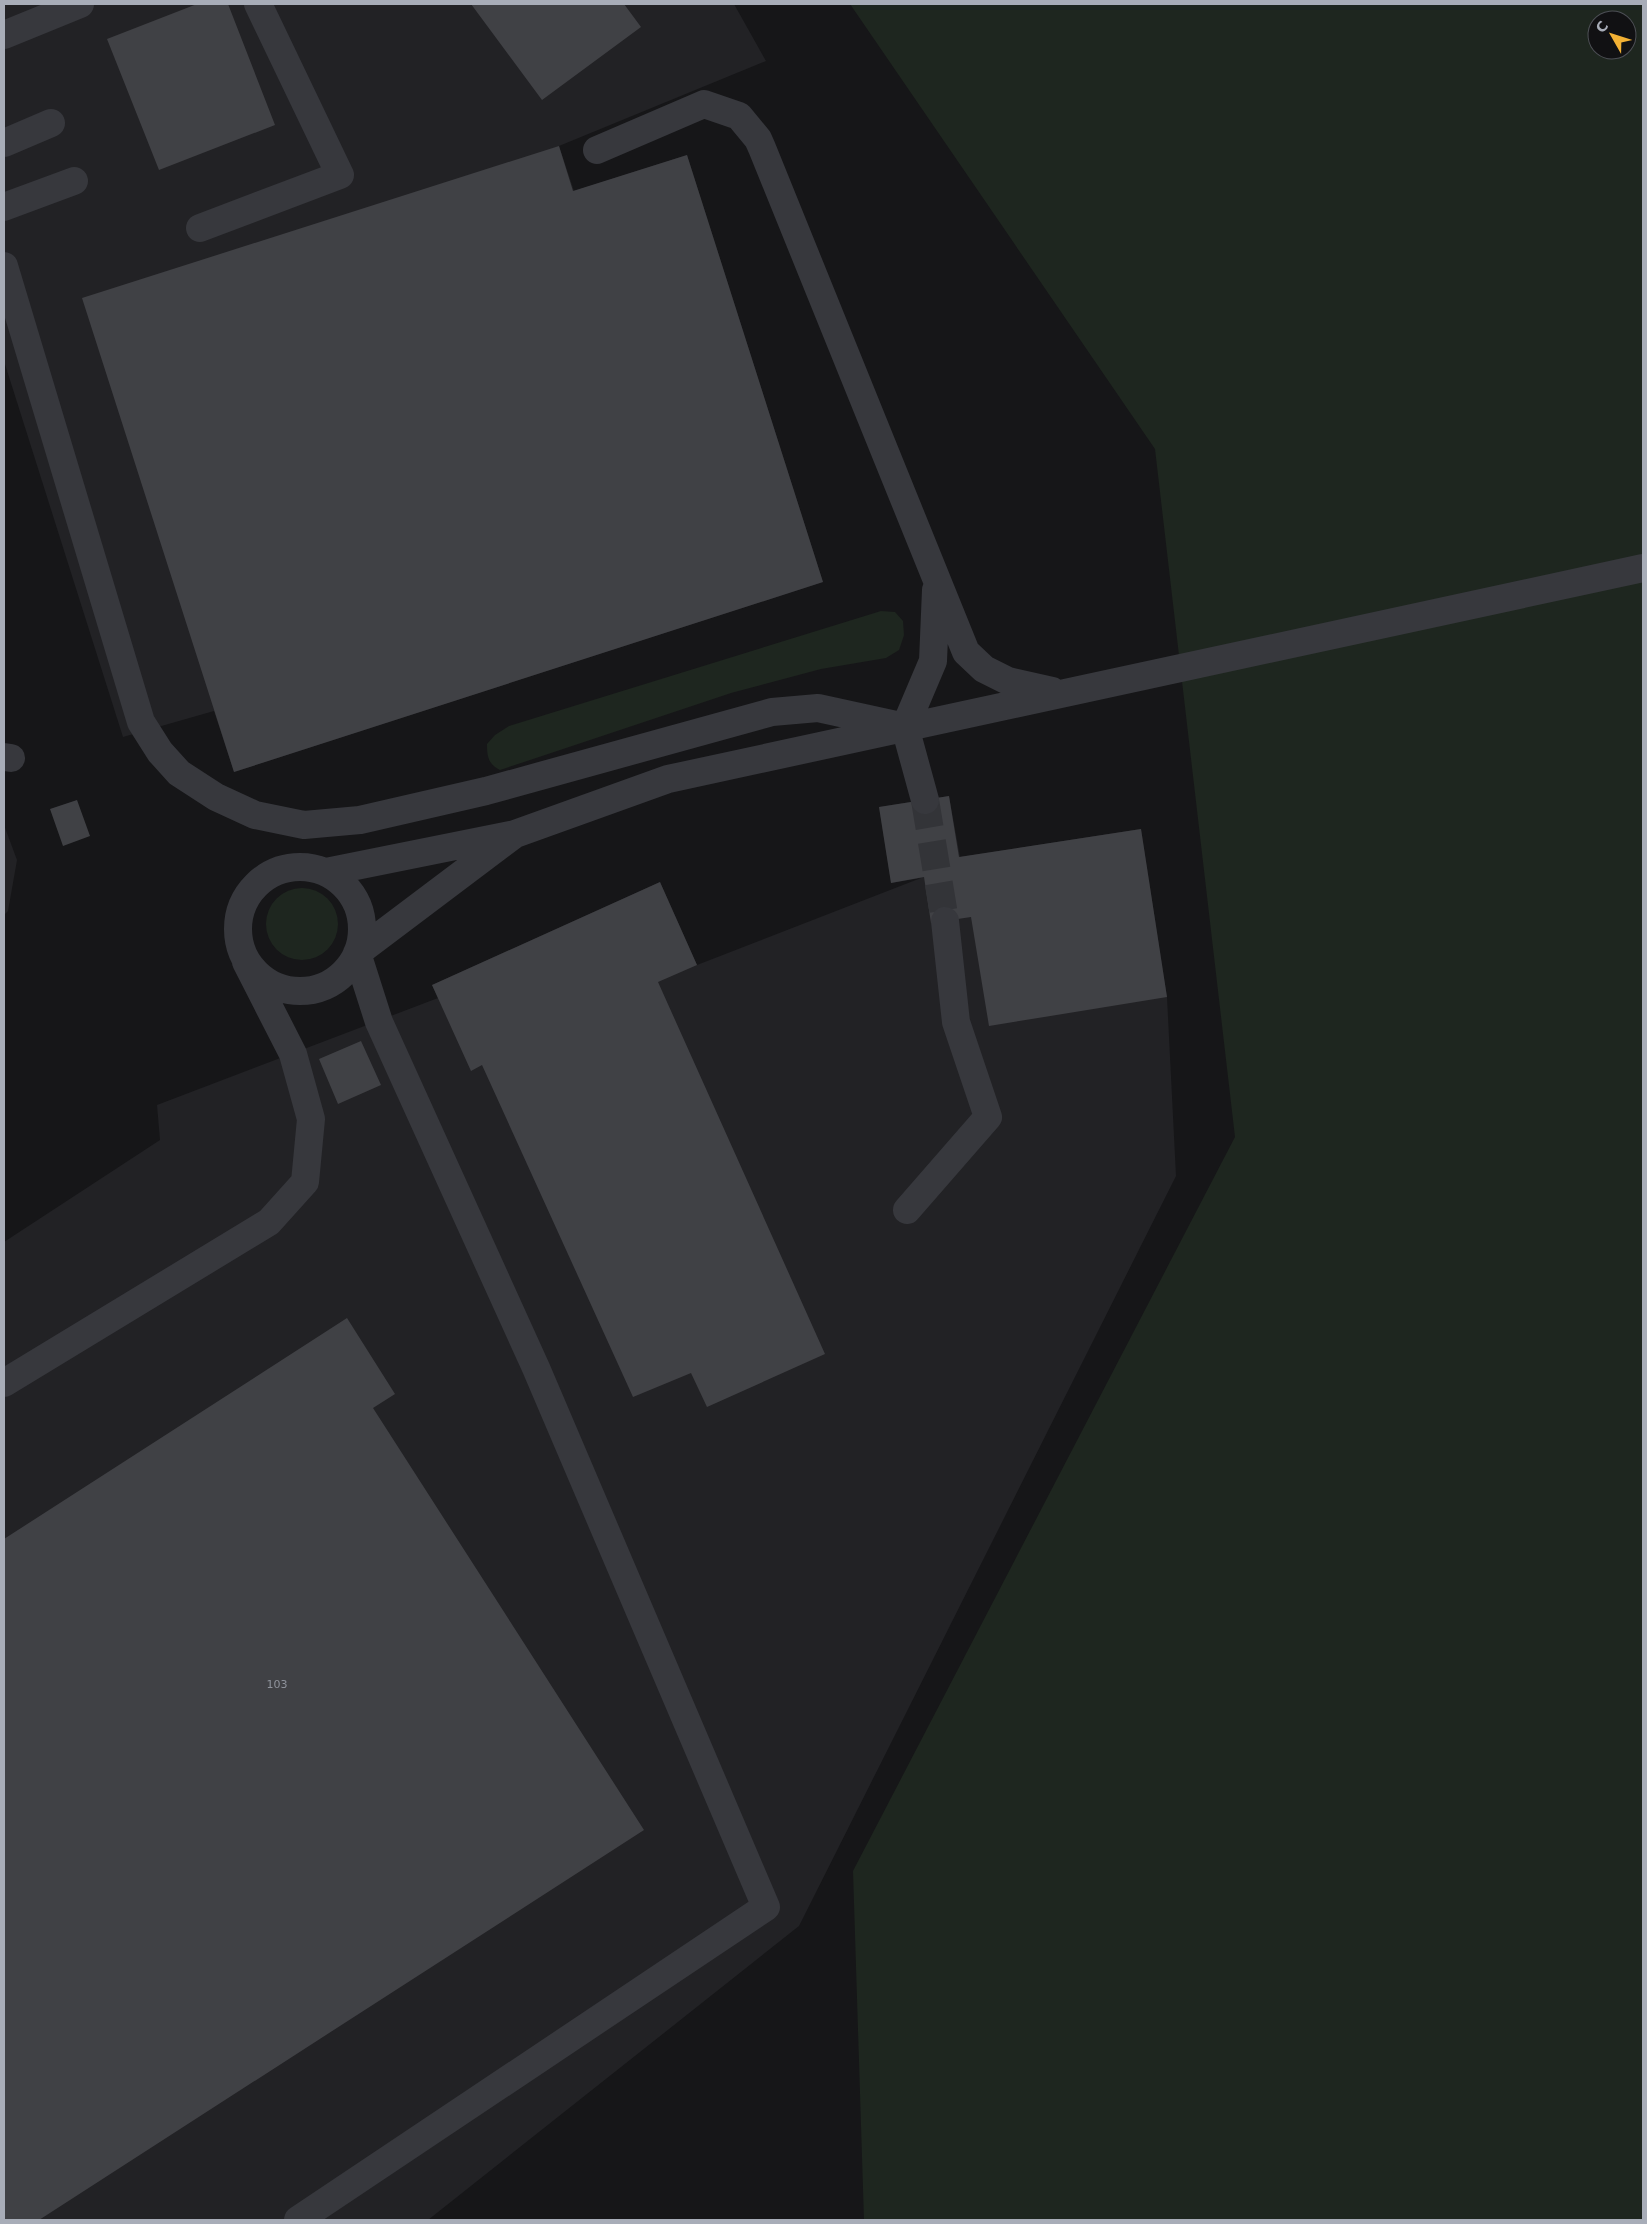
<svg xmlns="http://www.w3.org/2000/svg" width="1647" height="2224" viewBox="0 0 1647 2224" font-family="'DejaVu Sans',sans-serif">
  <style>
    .built { fill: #222225 }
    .green { fill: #1e261f; fill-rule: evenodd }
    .building { fill: #404145 }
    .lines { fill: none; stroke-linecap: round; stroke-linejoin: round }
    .minor-tunnel { stroke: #333438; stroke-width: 28; stroke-dasharray: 28 14; stroke-linecap: butt }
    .minor { stroke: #37383d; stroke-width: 28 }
    .labels { text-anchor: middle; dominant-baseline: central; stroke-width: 4; stroke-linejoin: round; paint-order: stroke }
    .number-label { font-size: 11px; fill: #8e929b }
  </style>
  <rect width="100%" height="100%" fill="#161618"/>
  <path class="built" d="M 4,4 L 734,4 L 766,61 L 559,146 L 574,191 L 687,155 L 823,582 L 234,772 L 214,711 L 123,737 L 4,361 Z
    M 949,796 L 960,857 L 1141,829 L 1167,997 L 1176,1176 L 799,1926 L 428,2220 L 4,2220 L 4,1242 L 160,1140 L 157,1105 L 438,998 L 432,985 L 660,882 L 697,965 L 921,878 L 891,883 L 879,807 Z
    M 4,825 L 17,860 L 8,911 L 4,915 Z"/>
  <path class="green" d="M 850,4 L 1643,4 L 1643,2220 L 864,2220 L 853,1871 L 1235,1137 L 1155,449 ZM 1597,20 L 1627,20 L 1627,50 L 1597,50 Z
    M 881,611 L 895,612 L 903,621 L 904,635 L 899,650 L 886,658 L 821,669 L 731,693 L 500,770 C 488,764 487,756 487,744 L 495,735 L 509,726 Z
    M266 924a36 36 0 1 1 72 0a36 36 0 1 1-72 0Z"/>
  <path class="building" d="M 197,4 L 228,4 L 275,125 L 159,170 L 107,39 Z
    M 471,4 L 624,4 L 641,27 L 542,100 Z
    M 559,146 L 573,191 L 687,155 L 823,582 L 234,772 L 82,298 Z
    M 949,796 L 959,857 L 1141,829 L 1167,997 L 989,1026 L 971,917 L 931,923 L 924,877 L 891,883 L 879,807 Z
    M 77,800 L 90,836 L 63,846 L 50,809 Z
    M 660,882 L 697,965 L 658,982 L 825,1354 L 707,1407 L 691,1373 L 633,1397 L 482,1065 L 471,1071 L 432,985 Z
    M 361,1041 L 381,1085 L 338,1104 L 319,1059 Z
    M 347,1318 L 395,1394 L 373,1408 L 644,1830 L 39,2220 L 4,2220 L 4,1539 Z"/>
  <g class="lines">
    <path class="minor-tunnel" d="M 925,800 L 945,921"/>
    <path class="minor" d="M 4,35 L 80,4
      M 4,143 L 51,123
      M 597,150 L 704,104 L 739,116 L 758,139 L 762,148 L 966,652 L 984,669 L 1008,681 L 1052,691
      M 4,207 L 74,181
      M 200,228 L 340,175 L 258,4
      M 4,266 L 141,722 L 160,752 L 179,773 L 216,797 L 255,815 L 304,825 L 360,820 L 486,791 L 772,712 L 818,708 L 905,727
      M 4,757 L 11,758
      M 925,800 L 905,727 L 933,661 L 936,590
      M 515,834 L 668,779 L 1643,568
      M238 929a62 62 0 1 1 124 0a62 62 0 1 1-124 0Z
      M 907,1210 L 988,1117 L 956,1022 L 945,921
      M 4,1383 L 269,1222 L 305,1182 L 311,1119 L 293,1054 L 246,962
      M 298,2220 L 766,1907 L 536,1368 L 379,1022 L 357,953 L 515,834 L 326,872"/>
  </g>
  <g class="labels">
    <g class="number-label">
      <text x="277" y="1684">103</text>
    </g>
  </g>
  <rect width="1647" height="2224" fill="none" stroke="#a8adb8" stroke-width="10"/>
  <g transform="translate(1612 35) rotate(309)"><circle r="24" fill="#111113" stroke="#4d4f55"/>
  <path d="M0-4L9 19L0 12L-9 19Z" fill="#f2b134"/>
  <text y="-8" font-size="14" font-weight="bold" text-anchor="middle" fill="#a8adb8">С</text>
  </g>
</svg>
